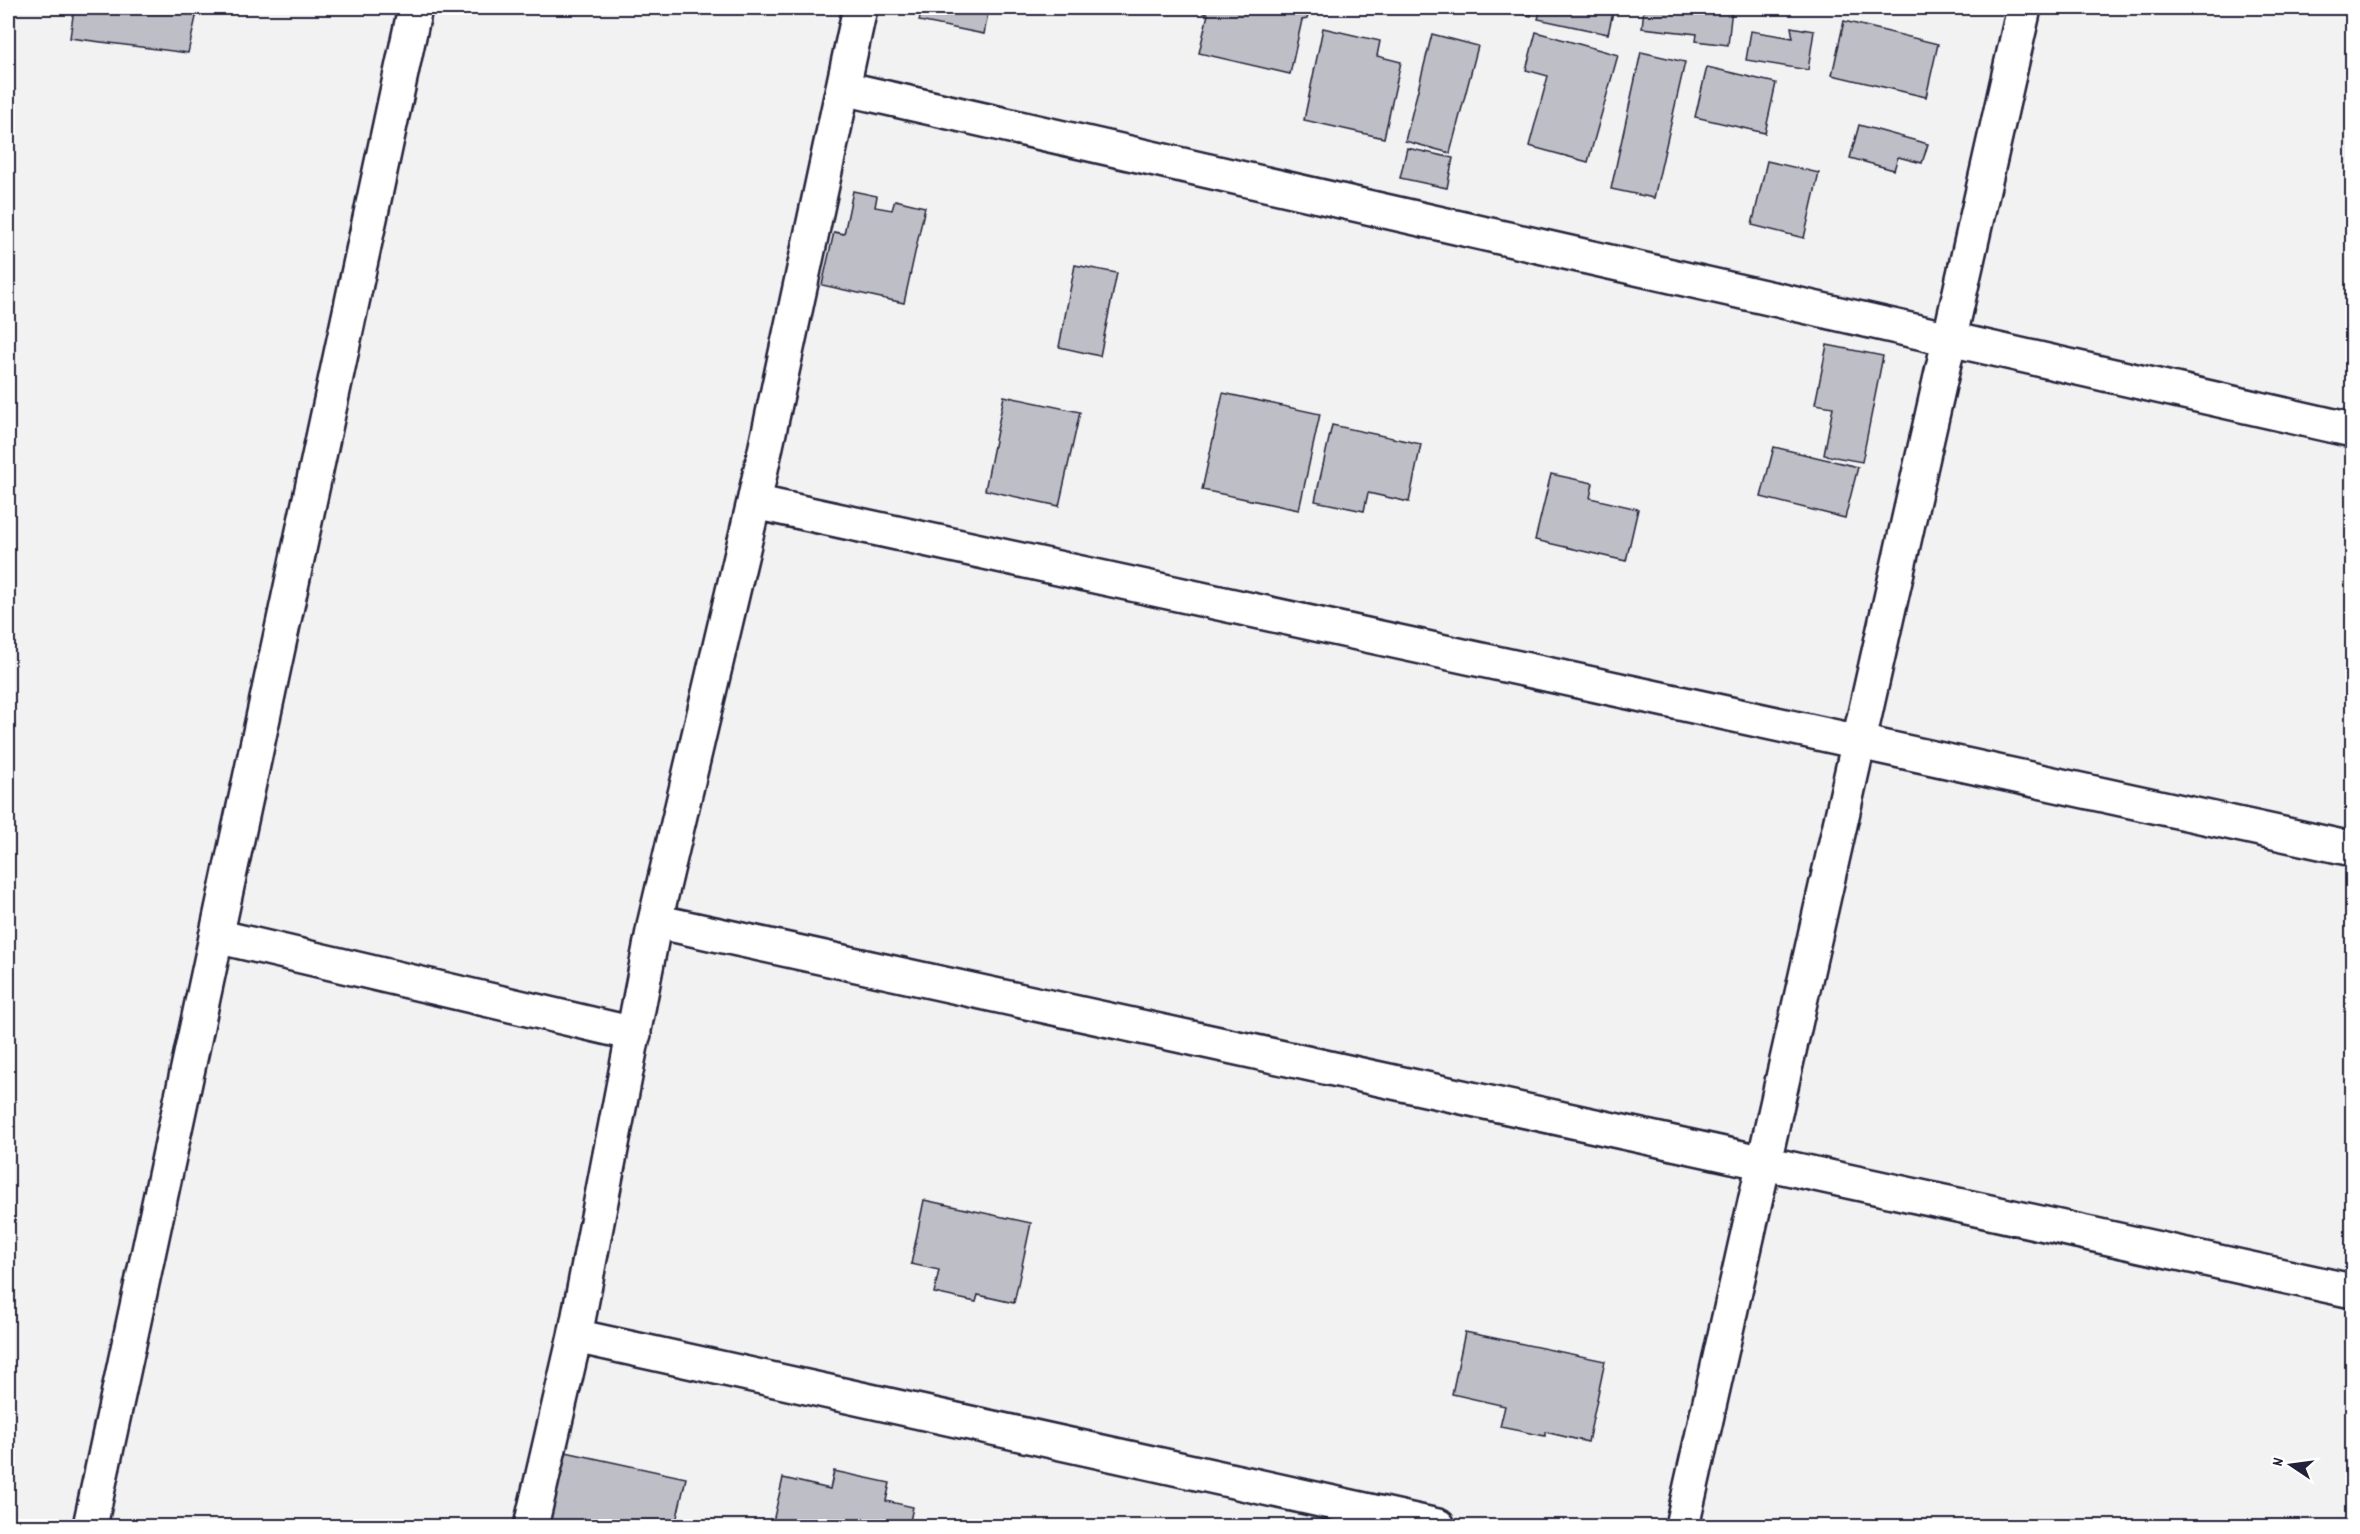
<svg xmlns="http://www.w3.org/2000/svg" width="2360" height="1534" viewBox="0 0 2360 1534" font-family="Dekko,sans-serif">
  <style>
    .building { fill: #bebec6; stroke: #22223b; stroke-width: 1.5 }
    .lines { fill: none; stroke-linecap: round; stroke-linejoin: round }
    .street-casing { stroke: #22223b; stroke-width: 38 }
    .street { stroke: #fff; stroke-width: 33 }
  </style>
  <rect width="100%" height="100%" fill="#f2f2f3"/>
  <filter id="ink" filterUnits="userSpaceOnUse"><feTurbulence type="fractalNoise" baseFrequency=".0167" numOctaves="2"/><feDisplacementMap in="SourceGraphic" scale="12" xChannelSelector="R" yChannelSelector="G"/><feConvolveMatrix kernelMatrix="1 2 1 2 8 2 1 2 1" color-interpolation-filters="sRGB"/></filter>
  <g filter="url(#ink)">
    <path class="building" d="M 74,8 L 198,8 L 188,53 L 70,38 Z
      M 922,8 L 989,8 L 984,34 L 919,21 Z
      M 1204,8 L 1310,8 L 1307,19 L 1302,20 L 1290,74 L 1199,53 L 1208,14 L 1203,13 Z
      M 1492,8 L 1534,8 L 1531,16 Z
      M 1541,8 L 1614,8 L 1608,34 L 1538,19 Z
      M 1644,8 L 1732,8 L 1728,45 L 1696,41 L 1697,34 L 1642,28 Z
      M 1844,21 L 1938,44 L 1926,97 L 1832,75 Z
      M 1791,27 L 1814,31 L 1808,70 L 1746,60 L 1751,31 L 1793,38 Z
      M 1323,28 L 1380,41 L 1377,56 L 1401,62 L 1384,138 L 1304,120 Z
      M 1536,32 L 1618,55 L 1588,162 L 1529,146 L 1548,76 L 1526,70 Z
      M 1432,34 L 1478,46 L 1450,153 L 1405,141 Z
      M 1641,52 L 1685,62 L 1654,198 L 1611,189 Z
      M 1707,67 L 1776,83 L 1765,133 L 1695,117 Z
      M 1859,125 L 1928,144 L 1922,163 L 1898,157 L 1894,170 L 1850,158 Z
      M 1407,148 L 1453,158 L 1447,188 L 1400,178 Z
      M 1767,161 L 1819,173 L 1804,238 L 1752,225 Z
      M 853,191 L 877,196 L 875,207 L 892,210 L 895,200 L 925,207 L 904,303 L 822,285 L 834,232 L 844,234 Z
      M 1075,265 L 1117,273 L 1100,356 L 1059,347 Z
      M 1827,345 L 1883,356 L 1862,462 L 1824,455 L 1833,407 L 1815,404 Z
      M 1223,393 L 1320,414 L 1299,510 L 1202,490 Z
      M 1004,396 L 1080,412 L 1059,506 L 985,490 Z
      M 1332,425 L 1421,444 L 1409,502 L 1368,493 L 1364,511 L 1315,501 Z
      M 1774,447 L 1858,467 L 1845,518 L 1761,497 Z
      M 1551,474 L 1593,483 L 1590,498 L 1638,509 L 1626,561 L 1535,540 Z
      M 924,1200 L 1031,1223 L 1014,1303 L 978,1295 L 976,1302 L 934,1293 L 939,1270 L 911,1264 Z
      M 1465,1332 L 1605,1361 L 1588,1442 L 1545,1432 L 1545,1436 L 1500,1427 L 1505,1406 L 1452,1394 Z
      M 561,1451 L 686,1478 L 675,1526 L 565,1526 L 546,1522 Z
      M 834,1471 L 890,1483 L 886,1501 L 913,1507 L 909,1526 L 772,1526 L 783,1478 L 830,1489 Z"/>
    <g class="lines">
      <defs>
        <path id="street" d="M 843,88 C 1346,200 1849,319 2352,430
          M 754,502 L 2352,849
          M 655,921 L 2352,1291
          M 216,936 L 634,1034
          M 575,1336 L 1438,1526
          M 90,1526 L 415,8
          M 531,1526 L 575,1336 L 655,921 L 754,502 L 860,8
          M 1682,1526 L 2024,8"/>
      </defs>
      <use href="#street" class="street-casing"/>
      <use href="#street" class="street"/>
    </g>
  </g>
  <rect width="2360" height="1534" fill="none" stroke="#fff" stroke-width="30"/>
  <rect x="15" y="15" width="2330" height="1504" fill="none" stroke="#22223b" stroke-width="2" filter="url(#ink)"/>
  <g transform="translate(2291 1465) rotate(283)" stroke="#ffffff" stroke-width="4.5" paint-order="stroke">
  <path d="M0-4.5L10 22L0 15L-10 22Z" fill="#22223b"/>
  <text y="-9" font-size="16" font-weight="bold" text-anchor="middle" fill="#22223b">N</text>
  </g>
</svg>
